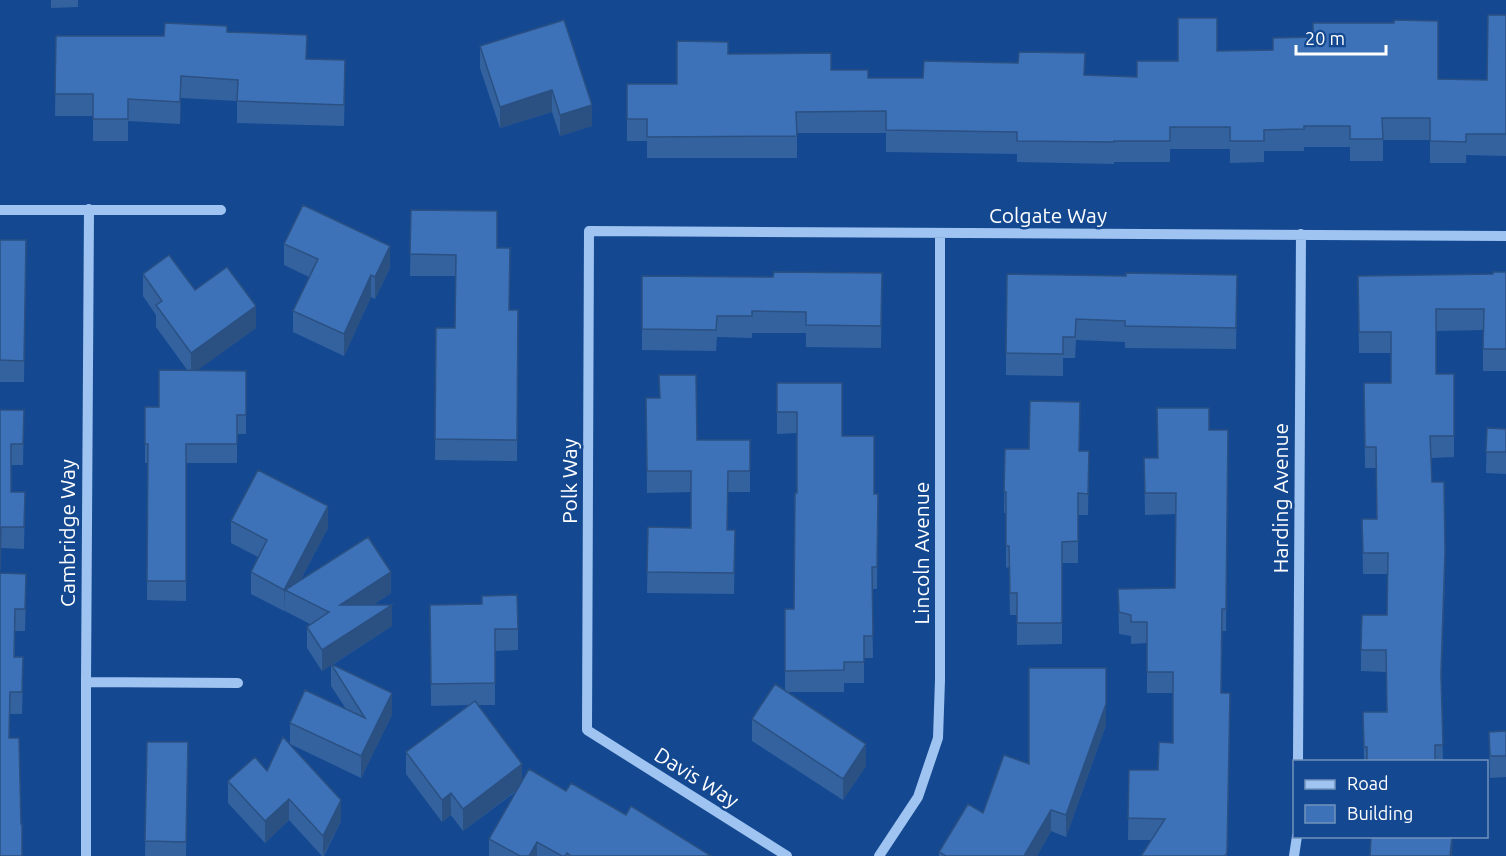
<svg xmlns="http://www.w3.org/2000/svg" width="1506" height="856" viewBox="0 0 1506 856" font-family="Ubuntu,sans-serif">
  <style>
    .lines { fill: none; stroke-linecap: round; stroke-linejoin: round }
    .minor { stroke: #a0c4f1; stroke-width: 10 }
    .wall { fill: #34629f }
    .shaded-wall { fill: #2b5082 }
    .building { fill: #3d72b9; stroke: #2b5082; stroke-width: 1.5 }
    .labels { text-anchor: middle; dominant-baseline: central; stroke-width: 5; stroke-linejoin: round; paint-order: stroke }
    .street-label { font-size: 21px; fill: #fff; stroke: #144991 }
  </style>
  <rect width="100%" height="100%" fill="#144991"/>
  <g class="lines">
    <path class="minor" d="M 0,210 L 221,210
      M 86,682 L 238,683
      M 1298,762 L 1301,234
      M 86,856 L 86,682 L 89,209
      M 787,856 L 587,730 L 589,231 L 1506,236
      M 879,856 L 918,797 L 938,738 L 940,680 L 940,234
      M 1294,856 L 1297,836"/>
  </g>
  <path class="wall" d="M 51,0 L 78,0 L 78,7 L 51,8 Z
    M 1506,15 L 1506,156 L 1466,155 L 1466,163 L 1430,163 L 1430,140 L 1383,140 L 1383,161 L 1350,161 L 1350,147 L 1304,147 L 1304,151 L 1264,151 L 1264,162 L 1230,163 L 1230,149 L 1170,149 L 1170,162 L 1114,162 L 1114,164 L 1017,162 L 1017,154 L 886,152 L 886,133 L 797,133 L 797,158 L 647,158 L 647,141 L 627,141 L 627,84 L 677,84 L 728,54 L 831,70 L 868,78 L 923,78 L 1085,75 L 1137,77 L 1178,61 L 1217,51 L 1438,79 L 1487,80 Z
    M 564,20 L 592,126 L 560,136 L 552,112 L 500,128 L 480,68 L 480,46 Z
    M 227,32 L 307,59 L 345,82 L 344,126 L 237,123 L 237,101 L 181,98 L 180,124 L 128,121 L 128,141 L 93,141 L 93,116 L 55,116 L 56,36 L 164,36 Z
    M 411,210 L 497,248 L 510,310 L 518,310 L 517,461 L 435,460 L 436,328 L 455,328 L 456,276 L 410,276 Z
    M 0,240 L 26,240 L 24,382 L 0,382 Z
    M 284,244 L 390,268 L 375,299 L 371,297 L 344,356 L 293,332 L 293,311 L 309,277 L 284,265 Z
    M 1506,272 L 1506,371 L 1483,371 L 1483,330 L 1436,331 L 1436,374 L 1454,374 L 1454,457 L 1431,458 L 1432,482 L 1445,573 L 1441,686 L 1443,762 L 1364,762 L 1363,712 L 1387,712 L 1386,672 L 1361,671 L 1361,650 L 1387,615 L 1387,574 L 1363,574 L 1362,519 L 1377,519 L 1376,468 L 1365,468 L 1364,383 L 1391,383 L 1391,353 L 1359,353 L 1358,276 L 1493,274 Z
    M 882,273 L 881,348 L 806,347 L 806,333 L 752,333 L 752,338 L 717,337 L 716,351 L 642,350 L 642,276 L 773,277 Z
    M 143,274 L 195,290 L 256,328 L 196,371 L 246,371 L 246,434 L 237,434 L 237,463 L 186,463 L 186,601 L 147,600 L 148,463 L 145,463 L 145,407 L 159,407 L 188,371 L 156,327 L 156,315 L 143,296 Z
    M 1237,275 L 1236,349 L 1125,348 L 1125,342 L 1076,340 L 1075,358 L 1063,358 L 1063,376 L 1006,375 L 1006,353 L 1126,276 Z
    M 777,383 L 842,436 L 874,494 L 878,494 L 877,589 L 872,589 L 873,658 L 864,658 L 864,683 L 844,683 L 844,692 L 788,692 L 866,766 L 843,800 L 752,741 L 752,719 L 785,691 L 785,609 L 794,609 L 797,493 L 797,433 L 777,434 Z
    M 646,398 L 697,440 L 750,440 L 750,492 L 728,492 L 727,530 L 735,530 L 734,594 L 647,593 L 648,527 L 691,528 L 691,492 L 647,493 Z
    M 0,410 L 24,410 L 23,465 L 11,465 L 11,492 L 25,492 L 24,549 L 1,548 L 0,573 L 26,595 L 25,631 L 15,631 L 15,657 L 23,679 L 22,714 L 10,714 L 0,856 Z
    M 1487,428 L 1506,429 L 1506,474 L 1486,473 Z
    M 1209,430 L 1228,430 L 1226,631 L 1222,631 L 1221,693 L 1230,715 L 1227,856 L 1141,856 L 1151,840 L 1128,840 L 1129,770 L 1158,770 L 1173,743 L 1173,693 L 1147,693 L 1147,643 L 1131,644 L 1131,636 L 1119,634 L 1118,589 L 1175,588 L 1176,514 L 1145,515 L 1144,458 L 1158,458 Z
    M 1005,449 L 1089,451 L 1088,515 L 1078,515 L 1078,563 L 1062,563 L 1062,644 L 1017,645 L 1017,615 L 1010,615 L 1009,567 L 1006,568 L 1006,513 L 1004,513 Z
    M 231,521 L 328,528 L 301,579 L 391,593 L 373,605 L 392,626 L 332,665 L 392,715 L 361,778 L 290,744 L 290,723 L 346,709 L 331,686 L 331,665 L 322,671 L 307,648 L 307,627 L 310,624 L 285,611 L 285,610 L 284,611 L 251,594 L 251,572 L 258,557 L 231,543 Z
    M 430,605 L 518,629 L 518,650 L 495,651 L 495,705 L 478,705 L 522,781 L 566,791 L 626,815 L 711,856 L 489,856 L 489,839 L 518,790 L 463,831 L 451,815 L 442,822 L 406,774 L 406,752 L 469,705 L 431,706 Z
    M 1106,725 L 1066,837 L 1051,831 L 1037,856 L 939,856 L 939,852 L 983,813 L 1029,764 Z
    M 1506,731 L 1506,777 L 1490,778 L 1489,732 Z
    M 147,742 L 188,742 L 186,856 L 145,856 Z
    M 267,771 L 341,821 L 324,856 L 322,856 L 289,820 L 265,843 L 228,803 L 228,781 Z"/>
  <path class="shaded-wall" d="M 181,76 L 181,98 L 180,124 L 180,102 Z
    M 552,90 L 552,112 L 500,128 L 500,107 Z
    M 592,105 L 592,126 L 560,136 L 560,115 Z
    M 390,246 L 390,268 L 375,299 L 375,277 Z
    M 371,275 L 371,297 L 344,356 L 344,334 Z
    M 256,306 L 256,328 L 191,375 L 191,353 Z
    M 328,506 L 328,528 L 293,594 L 285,590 L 284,611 L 284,590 Z
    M 1445,552 L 1445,573 L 1441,696 L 1441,674 Z
    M 391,572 L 391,593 L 340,627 L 340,605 Z
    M 392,605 L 392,626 L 322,671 L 322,650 Z
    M 392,693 L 392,715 L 361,778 L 361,756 Z
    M 1106,704 L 1106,725 L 1066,837 L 1066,815 Z
    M 866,744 L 866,766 L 843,800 L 843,779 Z
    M 522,764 L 522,786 L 463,831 L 463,809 Z
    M 451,793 L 451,815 L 442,822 L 442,800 Z
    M 289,799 L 289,820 L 265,843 L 265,821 Z
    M 341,800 L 341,821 L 323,856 L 323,836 Z
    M 1051,810 L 1051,831 L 1037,856 L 1024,856 Z
    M 1452,837 L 1453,837 L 1452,856 L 1450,856 Z
    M 537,842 L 537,856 L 529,856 Z"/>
  <path class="building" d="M 1488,15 L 1506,15 L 1506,134 L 1466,134 L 1466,142 L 1430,141 L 1430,118 L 1382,118 L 1383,139 L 1350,139 L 1350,126 L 1304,126 L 1304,129 L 1264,130 L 1264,141 L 1230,141 L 1230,127 L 1170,127 L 1170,141 L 1114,141 L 1114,142 L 1017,141 L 1017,132 L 886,130 L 886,111 L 796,112 L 797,136 L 647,137 L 647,119 L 627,119 L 627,84 L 677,84 L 677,41 L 728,42 L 728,54 L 831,53 L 831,70 L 868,70 L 868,78 L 923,78 L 924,61 L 1018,63 L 1019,52 L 1085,53 L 1084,75 L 1137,77 L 1137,61 L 1178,61 L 1178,18 L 1217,18 L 1217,51 L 1273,50 L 1273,38 L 1313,37 L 1313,23 L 1394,23 L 1394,20 L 1438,21 L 1438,79 L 1487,80 Z
    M 564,20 L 592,105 L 560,115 L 552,90 L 500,107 L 480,46 Z
    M 165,23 L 227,26 L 227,32 L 307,35 L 306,59 L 345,60 L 344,105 L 237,101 L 238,80 L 181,76 L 180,102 L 128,99 L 128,119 L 93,119 L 93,94 L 55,94 L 56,36 L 164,36 Z
    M 303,205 L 390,246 L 375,277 L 371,275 L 344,334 L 293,311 L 318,259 L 284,244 Z
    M 411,210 L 497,211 L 497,248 L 510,248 L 509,310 L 518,310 L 517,440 L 435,439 L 436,328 L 455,328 L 456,255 L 410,254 Z
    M 0,240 L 26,240 L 24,361 L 0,360 Z
    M 169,255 L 195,290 L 227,267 L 256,306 L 191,353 L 156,305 L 162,301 L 143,274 Z
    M 774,272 L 882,273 L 881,326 L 806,325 L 806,312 L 752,311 L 752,316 L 717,316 L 716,330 L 642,329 L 642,276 L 773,277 Z
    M 1493,272 L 1506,272 L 1506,349 L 1483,349 L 1484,309 L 1436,309 L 1436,374 L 1454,374 L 1454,436 L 1430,436 L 1432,482 L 1444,482 L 1445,552 L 1441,674 L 1443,745 L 1435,745 L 1435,762 L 1367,762 L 1367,747 L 1364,747 L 1363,712 L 1387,712 L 1386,650 L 1361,650 L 1362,615 L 1387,615 L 1388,553 L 1363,553 L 1362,519 L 1377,519 L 1376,447 L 1365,447 L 1364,383 L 1391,383 L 1391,332 L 1359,332 L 1358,276 L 1493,274 Z
    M 1126,273 L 1237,275 L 1236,328 L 1125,326 L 1125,321 L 1076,319 L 1075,337 L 1063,337 L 1063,354 L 1006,353 L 1007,274 L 1126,276 Z
    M 159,370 L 246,371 L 246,415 L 237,415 L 237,444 L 186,444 L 186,581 L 147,581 L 148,444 L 145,444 L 145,407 L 159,407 Z
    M 659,375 L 696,375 L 697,440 L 750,440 L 750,471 L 728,471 L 727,530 L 735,530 L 734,573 L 647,572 L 648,527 L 691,528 L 691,471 L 647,471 L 646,398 L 660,398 Z
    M 777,383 L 842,383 L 842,436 L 874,436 L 874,494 L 878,494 L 877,567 L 872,567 L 873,636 L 864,636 L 864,662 L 844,662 L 844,670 L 785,671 L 785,609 L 794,609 L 795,493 L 797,493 L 797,412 L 777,412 Z
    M 1030,401 L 1080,402 L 1079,451 L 1089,451 L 1088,494 L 1078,493 L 1078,541 L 1062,542 L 1062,623 L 1017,623 L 1017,593 L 1010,593 L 1009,546 L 1006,546 L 1006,492 L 1004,492 L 1005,449 L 1029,449 Z
    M 1157,408 L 1209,408 L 1209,430 L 1228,430 L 1226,609 L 1222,609 L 1221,693 L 1230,693 L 1227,853 L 1225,856 L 1141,856 L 1165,819 L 1128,818 L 1129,770 L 1158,770 L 1159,742 L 1173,743 L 1173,672 L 1147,672 L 1147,622 L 1131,622 L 1131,615 L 1119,612 L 1118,589 L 1175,588 L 1176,493 L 1145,493 L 1144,458 L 1158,458 Z
    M 0,410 L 24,410 L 23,444 L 11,444 L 11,492 L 25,492 L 24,527 L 1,527 L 0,569 Z
    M 1487,428 L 1506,429 L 1506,452 L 1486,452 Z
    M 258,470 L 328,506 L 284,590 L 251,572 L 267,540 L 231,521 Z
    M 368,537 L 391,572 L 340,605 L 392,605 L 322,650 L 307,627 L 329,612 L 285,590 Z
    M 0,573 L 26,574 L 25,609 L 15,609 L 14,657 L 23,657 L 22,692 L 10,692 L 9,738 L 19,738 L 21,824 L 22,824 L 22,856 L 0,856 Z
    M 517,595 L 518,629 L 495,629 L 495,683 L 431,684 L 430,605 L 482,604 L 482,596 Z
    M 331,664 L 392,693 L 361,756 L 290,723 L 305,690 L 365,718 Z
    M 1029,668 L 1106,668 L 1106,704 L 1066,815 L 1051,810 L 1024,856 L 946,856 L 939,852 L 968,804 L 983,813 L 1004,755 L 1029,764 Z
    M 775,684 L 866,744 L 843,779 L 752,719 Z
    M 475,701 L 522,764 L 463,809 L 451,793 L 442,800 L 406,752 Z
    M 1506,731 L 1506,756 L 1490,756 L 1489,732 Z
    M 283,737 L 341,800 L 323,836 L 289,799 L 265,821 L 228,781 L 255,757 L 267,771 Z
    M 147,742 L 188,742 L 186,842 L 145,841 Z
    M 529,769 L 566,791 L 571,783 L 626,815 L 631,806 L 711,856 L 571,856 L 567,853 L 565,856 L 562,856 L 537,842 L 529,856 L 520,856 L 489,839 Z
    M 1371,837 L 1452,837 L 1450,856 L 1370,856 Z"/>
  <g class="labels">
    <g class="street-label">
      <text x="1048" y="215">Colgate Way</text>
      <text transform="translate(569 481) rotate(-90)">Polk Way</text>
      <text transform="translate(1280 498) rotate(-90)">Harding Avenue</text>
      <text transform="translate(67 533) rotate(-90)">Cambridge Way</text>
      <text transform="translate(921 553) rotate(-90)">Lincoln Avenue</text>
      <text transform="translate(697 777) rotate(32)">Davis Way</text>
    </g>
  </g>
  <rect x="1293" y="760" width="195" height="78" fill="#144991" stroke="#7292bd" stroke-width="1.5"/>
  <rect x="1305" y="780" width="30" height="9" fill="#a0c4f1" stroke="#7292bd" stroke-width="1.5"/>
  <text x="1347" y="790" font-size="18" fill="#ffffff">Road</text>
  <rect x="1305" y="805" width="30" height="18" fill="#3d72b9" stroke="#7292bd" stroke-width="1.5"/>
  <text x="1347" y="820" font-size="18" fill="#ffffff">Building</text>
  <path d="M1296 45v9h90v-9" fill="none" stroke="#ffffff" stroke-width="3"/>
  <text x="1305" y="45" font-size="18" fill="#ffffff" stroke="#144991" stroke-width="4.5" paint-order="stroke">20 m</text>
</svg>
